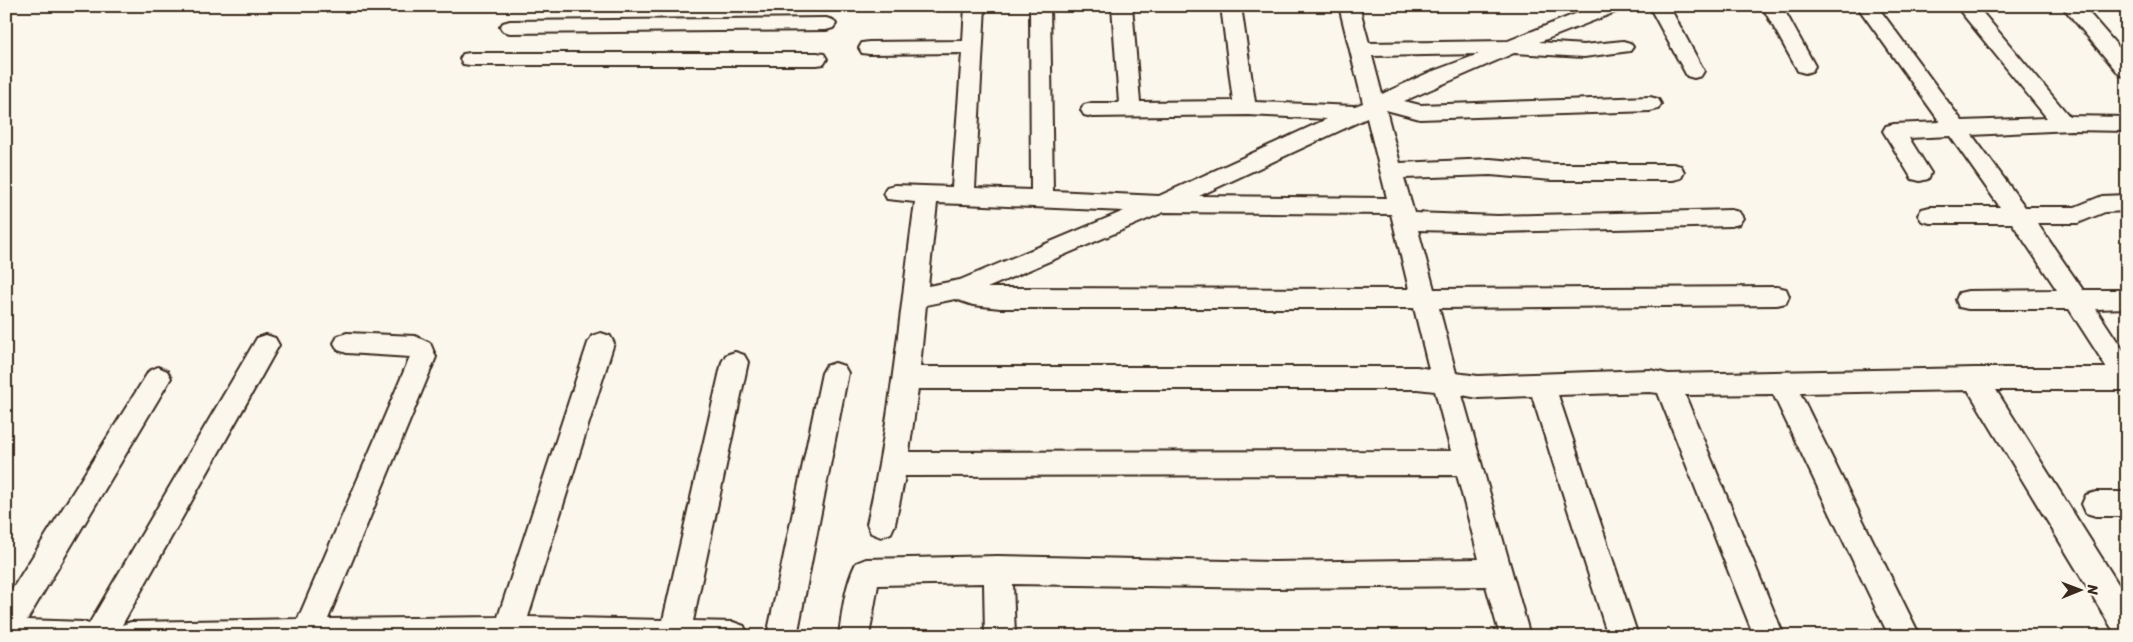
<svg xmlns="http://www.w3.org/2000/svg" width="2133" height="642" viewBox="0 0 2133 642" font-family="Sriracha,sans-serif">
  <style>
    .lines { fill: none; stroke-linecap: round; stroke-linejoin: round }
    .minor-casing { stroke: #3b2a1e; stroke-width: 4 }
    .minor { fill: #fbf7ec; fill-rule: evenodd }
  </style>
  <rect width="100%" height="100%" fill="#fbf7ec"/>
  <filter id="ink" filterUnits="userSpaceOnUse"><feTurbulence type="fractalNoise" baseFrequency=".02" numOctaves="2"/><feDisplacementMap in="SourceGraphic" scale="10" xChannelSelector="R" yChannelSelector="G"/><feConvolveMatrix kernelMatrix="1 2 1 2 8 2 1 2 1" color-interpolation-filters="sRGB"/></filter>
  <g filter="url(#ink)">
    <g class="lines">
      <defs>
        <path id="minor" d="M 965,6 L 985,6 L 975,188 L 1031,190 L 1030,6 L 1050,6 L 1053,191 L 1159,196 L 1327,119 L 1248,115 L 1092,117 L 1084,115 L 1081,110 L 1084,105 L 1092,103 L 1119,103 L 1112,6 L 1132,6 L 1140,102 L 1233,101 L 1221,6 L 1241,6 L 1255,102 L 1355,106 L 1363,103 L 1339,6 L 1359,6 L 1369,43 L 1508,41 L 1595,6 L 1624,6 L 1621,10 L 1539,42 L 1584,45 L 1623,41 L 1630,43 L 1633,47 L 1630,51 L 1584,57 L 1514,53 L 1404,101 L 1420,105 L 1650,97 L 1658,99 L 1661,104 L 1658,109 L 1650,111 L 1420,119 L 1386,110 L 1400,163 L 1490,159 L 1552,164 L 1673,164 L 1681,166 L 1684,172 L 1681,178 L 1673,180 L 1552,180 L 1490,175 L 1404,178 L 1414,213 L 1498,216 L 1731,210 L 1739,212 L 1743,218 L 1739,224 L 1731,226 L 1498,232 L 1418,230 L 1434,289 L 1777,287 L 1786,289 L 1789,296 L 1786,303 L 1777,305 L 1439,308 L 1456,373 L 1478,376 L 1650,370 L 1668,374 L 1975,368 L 2107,368 L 2069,309 L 1968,309 L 1959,307 L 1956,300 L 1959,293 L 1968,291 L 2057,290 L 2012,223 L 1930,223 L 1922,221 L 1918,215 L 1922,209 L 1930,207 L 2000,207 L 1950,136 L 1909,138 L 1931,173 L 1928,179 L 1920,181 L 1912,179 L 1883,131 L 1886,126 L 1894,124 L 1940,122 L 1857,6 L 1877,6 L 1962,121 L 2047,118 L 1956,6 L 1977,6 L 2069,116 L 2127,117 L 2127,131 L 2071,130 L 1972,135 L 2025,207 L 2075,207 L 2102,196 L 2127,195 L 2127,211 L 2105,212 L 2078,223 L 2037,223 L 2083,290 L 2127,290 L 2127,308 L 2096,309 L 2127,356 L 2127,390 L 1996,390 L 2127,598 L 2127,636 L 2116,635 L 1968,390 L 1800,393 L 1920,636 L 1889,636 L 1773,394 L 1685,395 L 1784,636 L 1754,636 L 1658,393 L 1650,392 L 1558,395 L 1638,636 L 1608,636 L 1532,396 L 1478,398 L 1462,395 L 1530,636 L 1500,636 L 1486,586 L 1273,588 L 1013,584 L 1015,636 L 985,636 L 984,583 L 878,585 L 869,636 L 839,636 C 842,611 845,585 856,563 L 866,559 L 998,556 L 1273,562 L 1479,559 L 1457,475 L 905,476 L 895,524 L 891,533 L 881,537 L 871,533 L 867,524 C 891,418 900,310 915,202 L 887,199 L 884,193 L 887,187 L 895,185 L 952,187 L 962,53 L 869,54 L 862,53 L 859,48 L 862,43 L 869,42 L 963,41 ZM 1479,54 L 1428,73 L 1382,94 L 1372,56 ZM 1367,118 L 1387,198 L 1199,196 ZM 937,203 L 963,204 L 1124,211 L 960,280 L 928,286 ZM 1164,212 L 1391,214 L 1409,289 L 987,288 ZM 955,299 L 973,305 L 1000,308 L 1414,308 L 1429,369 L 1417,367 L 920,367 L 926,305 ZM 918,389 L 1417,389 L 1435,391 L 1451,451 L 909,452 Z
          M 1649,6 L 1669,6 L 1704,71 L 1701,76 L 1694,78 L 1687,76 Z
          M 1762,6 L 1782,6 L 1815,66 L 1812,71 L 1805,73 L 1798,71 Z
          M 2062,6 L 2083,6 L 2127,57 L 2127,77 L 2120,75 Z
          M 826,18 L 833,20 L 836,24 L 833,28 L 826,30 L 510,33 L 503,31 L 500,27 L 503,23 L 510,21 Z
          M 470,53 L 817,53 L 824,54 L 827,59 L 824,64 L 817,65 L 470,65 L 463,64 L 460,59 L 463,54 Z
          M 347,333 L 415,336 L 430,343 L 436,357 L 328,619 L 498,617 L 588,343 L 592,336 L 601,333 L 610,336 L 614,343 L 528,617 L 663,620 L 722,362 L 726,355 L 735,352 L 744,355 L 748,362 L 693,621 L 733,622 L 744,626 L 748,636 L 116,636 L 117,634 L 116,636 L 6,636 L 6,599 L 149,371 L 158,367 L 167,371 L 171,378 L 27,620 L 83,622 L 89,624 L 257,338 L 266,335 L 275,338 L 279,345 L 122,625 L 131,622 L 298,619 L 410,357 L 347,353 L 338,350 L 334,343 L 338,336 Z
          M 835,363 L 844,366 L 848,373 L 797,636 L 767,636 L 822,373 L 826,366 Z
          M 2096,492 L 2127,492 L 2127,516 L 2096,516 L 2086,513 L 2082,504 L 2086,495 Z"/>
      </defs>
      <use href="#minor" class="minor-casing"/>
      <use href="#minor" class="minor"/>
    </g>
  </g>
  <rect width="2133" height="642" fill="none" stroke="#fbf7ec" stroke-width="25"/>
  <rect x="12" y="12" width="2108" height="617" fill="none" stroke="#3b2a1e" stroke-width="2" filter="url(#ink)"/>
  <g transform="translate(2080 590) rotate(89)" stroke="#fbf7ec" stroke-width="4" paint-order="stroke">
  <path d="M0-4L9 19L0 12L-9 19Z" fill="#3b2a1e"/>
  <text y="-8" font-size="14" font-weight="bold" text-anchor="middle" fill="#3b2a1e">N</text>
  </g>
</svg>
